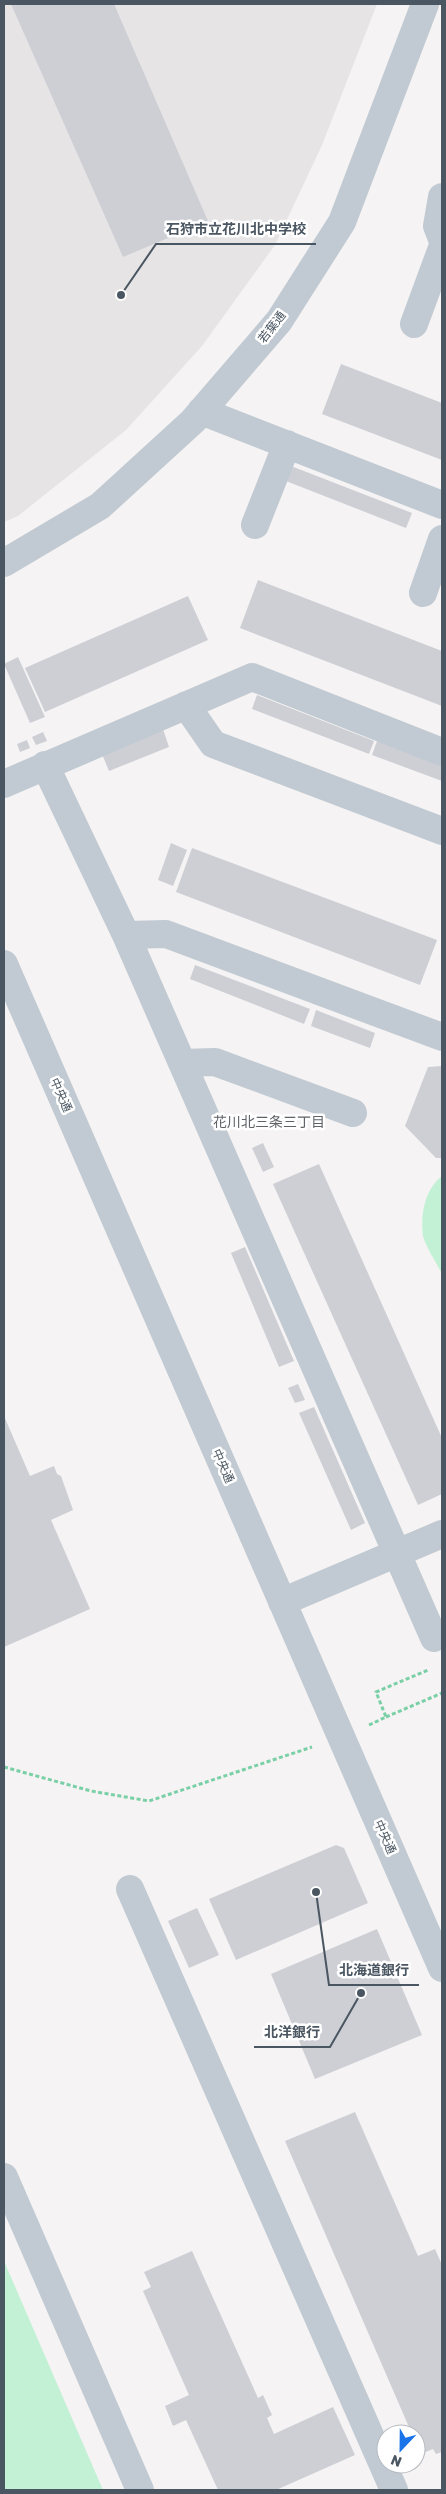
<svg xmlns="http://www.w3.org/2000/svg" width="446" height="2494" viewBox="0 0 446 2494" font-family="Rubik,'Noto Sans JP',sans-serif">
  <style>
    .education { fill: #e6e4e5 }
    .green { fill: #c3f1d5 }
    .building { fill: #cdcfd5 }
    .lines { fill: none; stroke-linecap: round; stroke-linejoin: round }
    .path { stroke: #7ad0a6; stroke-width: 3; stroke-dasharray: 4 2.5; stroke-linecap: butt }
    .minor { stroke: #c1cad2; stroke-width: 28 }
    .labels { text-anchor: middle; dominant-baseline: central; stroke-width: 5; stroke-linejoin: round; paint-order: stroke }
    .street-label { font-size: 12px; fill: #4a5661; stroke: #fff }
    .neighbourhood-label { font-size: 14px; fill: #5f6368; stroke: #fff }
    .leader { fill: none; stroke: #4a5661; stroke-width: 2 }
    .callout-dot { fill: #4a5661; stroke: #fff; stroke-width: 2 }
    .callout-label { font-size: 14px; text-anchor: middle; font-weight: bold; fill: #4a5661; stroke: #fff; stroke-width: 5; stroke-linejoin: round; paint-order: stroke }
  </style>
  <rect width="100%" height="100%" fill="#f5f3f3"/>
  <path class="education" d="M 4,4 L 377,4 L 322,145 L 275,245 L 202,346 L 126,430 L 18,516 L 4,522 Z"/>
  <path class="green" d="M 442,1176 L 442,1274 C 437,1263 426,1248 423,1236 C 420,1214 425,1189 442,1176 Z
    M 4,2261 L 103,2490 L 4,2490 Z"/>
  <path class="building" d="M 11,4 L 114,4 L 208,221 L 123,257 Z
    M 341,364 L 442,403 L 442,460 L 322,414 Z
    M 291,466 L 412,513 L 406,528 L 286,481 Z
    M 258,580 L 442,651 L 442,706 L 240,628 Z
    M 188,596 L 208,640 L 45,712 L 25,668 Z
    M 18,657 L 45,717 L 30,723 L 4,664 Z
    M 257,695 L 374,741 L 369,754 L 252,709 Z
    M 163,729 L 169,747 L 109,771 L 102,754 Z
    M 43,732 L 47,741 L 36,745 L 32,737 Z
    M 27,740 L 30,748 L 20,752 L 17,744 Z
    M 377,741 L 442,765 L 442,781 L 372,755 Z
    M 171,843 L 187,850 L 173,886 L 158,880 Z
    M 192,848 L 437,940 L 420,985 L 176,892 Z
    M 195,965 L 310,1009 L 304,1024 L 190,979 Z
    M 316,1010 L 375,1033 L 370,1048 L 311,1026 Z
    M 442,1066 L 442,1158 L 436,1158 L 405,1126 L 428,1067 Z
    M 263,1143 L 274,1167 L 263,1172 L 252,1148 Z
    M 319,1164 L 442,1438 L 442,1494 L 418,1505 L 273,1184 Z
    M 245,1247 L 294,1361 L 279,1367 L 231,1253 Z
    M 298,1384 L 305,1400 L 295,1403 L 288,1388 Z
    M 314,1407 L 365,1523 L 351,1530 L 299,1413 Z
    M 4,1416 L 30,1476 L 54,1466 L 57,1474 L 61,1476 L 73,1510 L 51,1520 L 90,1609 L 4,1647 Z
    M 336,1845 L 344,1848 L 368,1903 L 236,1960 L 209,1899 Z
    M 197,1908 L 219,1955 L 189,1968 L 168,1921 Z
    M 377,1929 L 422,2035 L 315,2079 L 271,1974 Z
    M 355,2112 L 418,2256 L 435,2249 L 442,2265 L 442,2452 L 436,2454 L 433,2449 L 421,2454 L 416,2443 L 416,2434 L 412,2434 L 285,2141 Z
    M 192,2251 L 258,2398 L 263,2395 L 272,2415 L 267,2418 L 274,2434 L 333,2407 L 355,2455 L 276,2490 L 218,2490 L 186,2420 L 173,2426 L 165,2406 L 189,2395 L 143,2291 L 151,2287 L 144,2272 Z"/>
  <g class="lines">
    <path class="path" d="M 386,1717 L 442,1693
      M 369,1725 L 386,1717 L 376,1692 L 428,1670
      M 4,1767 L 91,1791 L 149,1801 L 312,1747"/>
    <path class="minor" d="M 442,197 L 437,226 L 442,239
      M 414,324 L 442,248
      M 201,411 L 442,505
      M 255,525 L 287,444
      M 4,563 L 100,506 L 193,421 L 279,321 L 342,222 L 425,4
      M 423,593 L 442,539
      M 186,705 L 213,744 L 442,831
      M 45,765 L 126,935 L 434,1638
      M 4,784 L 252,677 L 442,752
      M 126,935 L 166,934 L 442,1037
      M 4,964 L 442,1968
      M 183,1063 L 215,1062 L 353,1113
      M 282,1602 L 442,1534
      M 130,1889 L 394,2490
      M 4,2177 L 140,2490"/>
  </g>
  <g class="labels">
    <g class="street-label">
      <text transform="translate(272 327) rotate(-52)">若葉通</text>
      <text transform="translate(61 1095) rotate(66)">中央通</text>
      <text transform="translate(223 1466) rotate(66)">中央通</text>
      <text transform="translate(385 1837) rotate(66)">中央通</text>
    </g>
    <g class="neighbourhood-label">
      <text x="269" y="1122">花川北三条三丁目</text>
    </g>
  </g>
  <path class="leader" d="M121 295L156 244H316M316 1892L329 1985H419M361 1993L330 2047H254"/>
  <g class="callout-dot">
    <circle cx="121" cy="295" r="5"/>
    <circle cx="316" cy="1892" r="5"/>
    <circle cx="361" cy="1993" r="5"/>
  </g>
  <g class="callout-label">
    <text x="236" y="234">石狩市立花川北中学校</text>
    <text x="374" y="1975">北海道銀行</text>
    <text x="292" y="2037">北洋銀行</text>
  </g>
  <rect width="446" height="2494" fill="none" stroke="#4a5661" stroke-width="10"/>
  <g transform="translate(401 2449) rotate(202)"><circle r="24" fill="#ffffff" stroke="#b7bbc0"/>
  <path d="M0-4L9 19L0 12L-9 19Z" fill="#1a73e8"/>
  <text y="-8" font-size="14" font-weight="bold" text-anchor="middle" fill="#4a5661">N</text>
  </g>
</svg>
